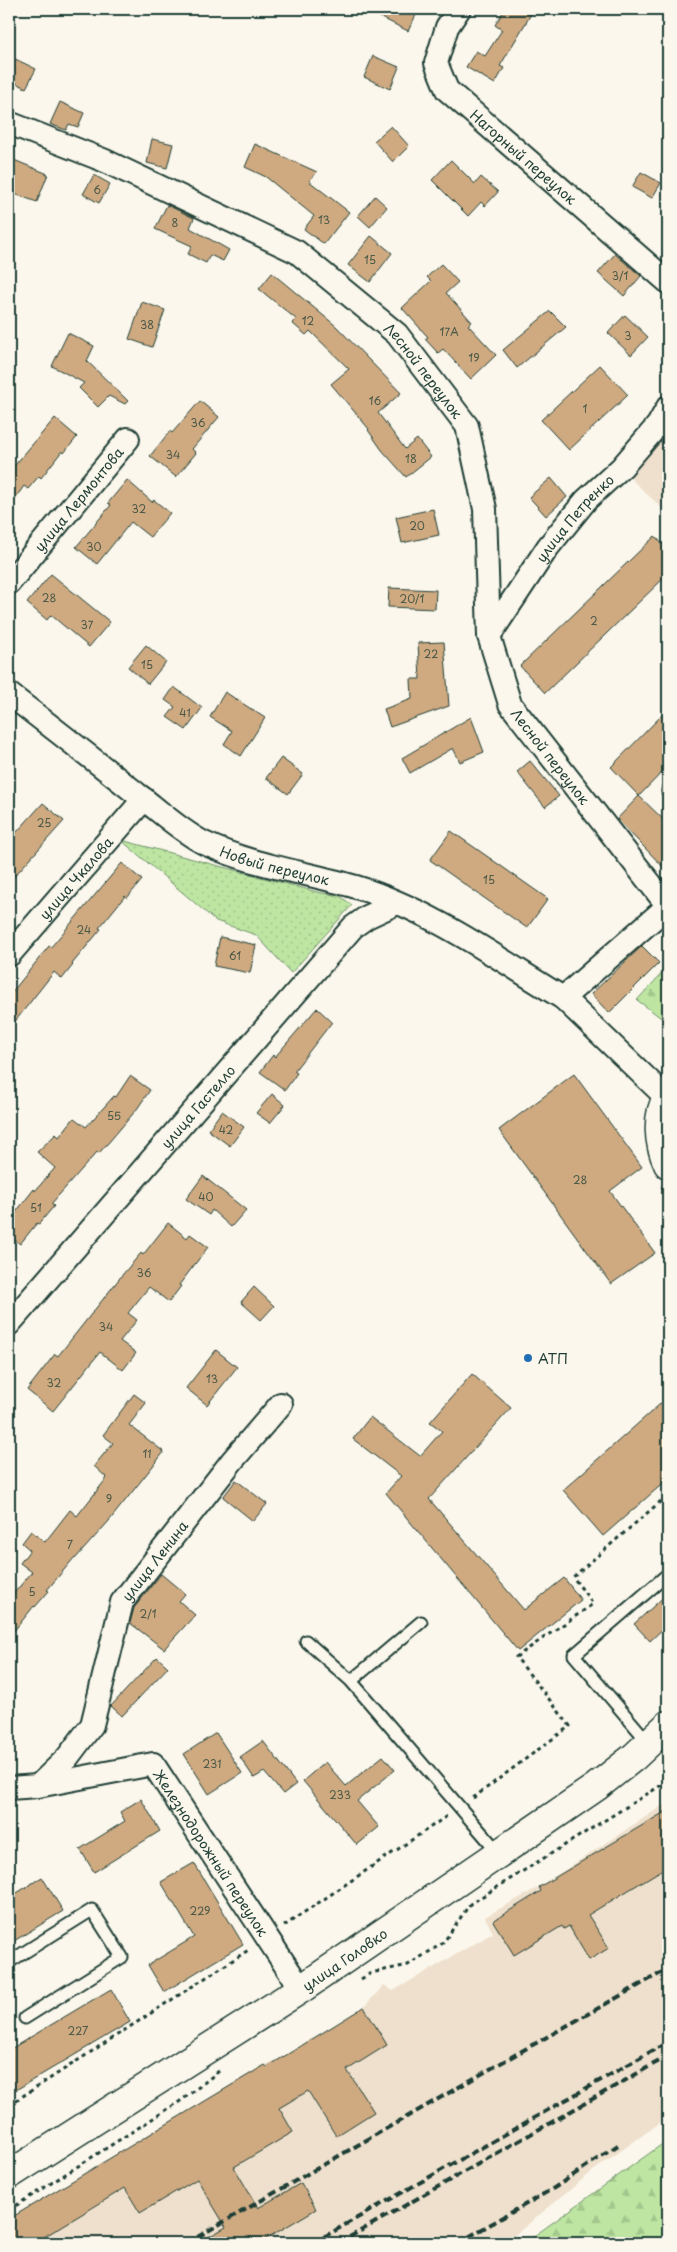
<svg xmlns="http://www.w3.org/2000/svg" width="677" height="2252" viewBox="0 0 677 2252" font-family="'Playpen Sans',sans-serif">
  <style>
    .built { fill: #eee0cc }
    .green { fill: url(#green-dots); stroke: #6e926b }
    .forest { fill: url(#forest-firs); stroke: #6e926b }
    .building { fill: #cfaa81; stroke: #1f3d34 }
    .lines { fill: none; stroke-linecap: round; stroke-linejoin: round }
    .lane-casing { stroke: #1f3d34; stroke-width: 15 }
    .street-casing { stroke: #1f3d34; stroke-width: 26 }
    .secondary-casing { stroke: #1f3d34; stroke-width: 31 }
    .path { stroke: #1f3d34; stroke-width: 3; stroke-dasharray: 4 4; stroke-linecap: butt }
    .lane { stroke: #fbf7ec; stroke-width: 11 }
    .street { stroke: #fbf7ec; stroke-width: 22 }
    .secondary { stroke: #fbf7ec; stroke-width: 28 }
    .rail { stroke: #1f3d34; stroke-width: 4; stroke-dasharray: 8 4; stroke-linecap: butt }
    .poi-dot { fill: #1f6fb2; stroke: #fbf7ec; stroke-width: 2 }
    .labels { text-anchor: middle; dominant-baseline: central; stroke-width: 4; stroke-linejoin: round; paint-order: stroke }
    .number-label { font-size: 11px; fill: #4b5847 }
    .street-label { font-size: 14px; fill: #1f3d34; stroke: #fbf7ec }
    .poi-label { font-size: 14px; fill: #1f3d34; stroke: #fbf7ec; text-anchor: start }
  </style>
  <defs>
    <pattern id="green-dots" width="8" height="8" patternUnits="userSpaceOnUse" patternTransform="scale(1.25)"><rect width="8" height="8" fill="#bee6a2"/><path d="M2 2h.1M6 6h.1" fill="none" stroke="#a3c68c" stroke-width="1.8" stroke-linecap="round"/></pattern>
    <pattern id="forest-firs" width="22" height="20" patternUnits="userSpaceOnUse" patternTransform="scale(1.25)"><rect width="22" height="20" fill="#bee6a2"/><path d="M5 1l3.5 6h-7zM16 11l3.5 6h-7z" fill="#a3c68c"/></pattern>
  </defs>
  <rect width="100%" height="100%" fill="#fbf7ec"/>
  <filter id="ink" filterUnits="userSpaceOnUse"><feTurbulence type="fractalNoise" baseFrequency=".02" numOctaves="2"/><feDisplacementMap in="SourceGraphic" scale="10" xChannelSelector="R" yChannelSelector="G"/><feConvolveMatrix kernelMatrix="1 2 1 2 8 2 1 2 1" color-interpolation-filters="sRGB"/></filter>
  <g filter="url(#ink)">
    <path class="built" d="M 668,426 L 668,514 L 630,478 Z
      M 668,1802 L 668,2117 L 593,2171 L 505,2243 L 30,2243 L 125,2188 L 140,2213 L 197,2179 L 234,2167 L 293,2132 L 279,2108 L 288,2102 L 265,2065 L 286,2056 L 335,2136 L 373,2112 L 347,2070 L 387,2045 L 364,2007 L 384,1985 L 393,1991 L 493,1933 L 485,1917 L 539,1887 Z"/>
    <path class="green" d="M 121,840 L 317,892 L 340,896 L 352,905 L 291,973 L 256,935 L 216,921 Z"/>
    <path class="forest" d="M 668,967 L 668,1023 L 637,1000 Z
      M 668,2140 L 668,2243 L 528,2243 L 527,2241 Z"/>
    <path class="building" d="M 364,9 L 419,9 L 408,31 Z
      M 505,9 L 522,9 L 531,14 L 500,66 L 504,68 L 495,84 L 466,67 L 476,51 L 485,56 L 502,30 L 495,25 Z
      M 9,56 L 36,69 L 26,88 L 9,80 Z
      M 373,56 L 399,67 L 390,89 L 364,77 Z
      M 60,102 L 84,113 L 78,127 L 69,124 L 66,130 L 50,124 Z
      M 391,126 L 409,146 L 393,162 L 374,141 Z
      M 152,139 L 173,144 L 167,168 L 147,163 Z
      M 255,144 L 317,172 L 309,181 L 349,212 L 324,244 L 304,229 L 314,216 L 266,177 L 245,167 Z
      M 9,158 L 48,174 L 37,202 L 9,192 Z
      M 451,160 L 475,184 L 481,177 L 498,192 L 485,206 L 481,202 L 468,216 L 432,180 Z
      M 641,172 L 661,183 L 652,198 L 632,187 Z
      M 94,175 L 110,184 L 99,203 L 83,194 Z
      M 375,196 L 387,207 L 370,227 L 358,216 Z
      M 167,205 L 194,218 L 190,228 L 229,250 L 223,261 L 210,255 L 206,263 L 188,254 L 192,246 L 155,229 Z
      M 371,236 L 392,253 L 370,282 L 348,265 Z
      M 615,254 L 641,276 L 624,296 L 598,273 Z
      M 441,264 L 458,282 L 446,293 L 472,322 L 468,325 L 496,355 L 471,379 L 443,349 L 438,353 L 425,339 L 428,337 L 402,308 L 431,281 L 427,277 Z
      M 272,273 L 336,326 L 401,393 L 378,413 L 405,449 L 417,439 L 431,457 L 406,477 L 382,450 L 368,430 L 369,429 L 331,384 L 349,369 L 310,331 L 306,335 L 292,323 L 296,319 L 259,289 Z
      M 142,302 L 165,310 L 152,347 L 129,339 Z
      M 550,311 L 566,327 L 517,368 L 503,350 Z
      M 625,315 L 648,337 L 631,355 L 608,333 Z
      M 68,333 L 94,346 L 87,361 L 128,401 L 125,404 L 109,396 L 98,407 L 79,388 L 84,383 L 52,366 Z
      M 600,365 L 628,395 L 569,450 L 541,420 Z
      M 200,401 L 219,417 L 192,449 L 196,453 L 176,477 L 150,456 L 170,431 L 172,433 Z
      M 55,418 L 77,437 L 64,453 L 62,451 L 41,478 L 39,476 L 28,489 L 24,486 L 9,507 L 9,472 Z
      M 551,478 L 567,497 L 546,516 L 529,497 Z
      M 127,480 L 152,502 L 154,500 L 170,513 L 150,537 L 131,522 L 97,564 L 76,547 L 111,505 L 108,503 Z
      M 433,509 L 439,535 L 402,543 L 396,517 Z
      M 655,536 L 668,550 L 668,574 L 545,693 L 520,666 Z
      M 51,574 L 110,622 L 89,647 L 51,615 L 47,620 L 27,603 Z
      M 389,588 L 436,590 L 435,609 L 388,607 Z
      M 444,642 L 449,706 L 390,727 L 384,709 L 412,699 L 411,679 L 420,679 L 418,643 Z
      M 146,645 L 166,662 L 148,684 L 128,667 Z
      M 174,687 L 202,708 L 186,730 L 167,717 L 175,707 L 165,700 Z
      M 225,692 L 265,718 L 241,756 L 224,744 L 232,731 L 210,717 Z
      M 668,709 L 668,766 L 639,796 L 611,767 Z
      M 471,717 L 484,752 L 460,762 L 453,748 L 410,773 L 402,758 Z
      M 281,758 L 303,774 L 288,794 L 266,778 Z
      M 530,761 L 559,796 L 545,807 L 517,772 Z
      M 639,796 L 668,824 L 668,872 L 617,819 Z
      M 43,803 L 64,821 L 9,882 L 9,828 L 16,833 Z
      M 451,831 L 548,899 L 527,928 L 430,860 Z
      M 122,863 L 142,880 L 127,898 L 125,896 L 99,928 L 101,929 L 72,964 L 73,965 L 62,979 L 54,972 L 9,1029 L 9,996 L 49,946 L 51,947 Z
      M 220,937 L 256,945 L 250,973 L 214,966 Z
      M 642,946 L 659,963 L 609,1013 L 591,994 Z
      M 317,1008 L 332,1022 L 294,1071 L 297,1073 L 285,1090 L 260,1072 L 273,1055 L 275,1057 Z
      M 574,1074 L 642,1167 L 610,1191 L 655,1253 L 611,1284 L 499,1130 Z
      M 130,1076 L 150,1090 L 137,1109 L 109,1142 L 99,1153 L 97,1152 L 51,1204 L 54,1206 L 39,1224 L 37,1223 L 20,1244 L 9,1235 L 9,1221 L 34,1189 L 35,1191 L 55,1168 L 37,1152 L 56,1134 L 59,1137 L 74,1118 L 86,1127 L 114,1096 L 116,1097 Z
      M 272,1094 L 285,1105 L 270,1123 L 256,1113 Z
      M 222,1111 L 244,1127 L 230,1146 L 208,1130 Z
      M 203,1176 L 246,1210 L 231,1227 L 212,1210 L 209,1215 L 186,1199 Z
      M 168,1223 L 187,1238 L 190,1234 L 208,1247 L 179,1285 L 181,1286 L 169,1302 L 149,1287 L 128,1313 L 137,1320 L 120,1341 L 136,1353 L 123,1370 L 100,1352 L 53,1411 L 27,1390 L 55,1354 L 58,1356 L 123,1274 L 141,1253 L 143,1255 Z
      M 254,1287 L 274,1306 L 261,1320 L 241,1302 Z
      M 216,1350 L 237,1367 L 207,1405 L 186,1388 Z
      M 472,1374 L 511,1408 L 429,1499 L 524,1610 L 564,1578 L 581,1600 L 518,1651 L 386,1493 L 401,1476 L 353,1439 L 370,1417 L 420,1456 L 442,1431 L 430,1422 Z
      M 134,1394 L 146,1403 L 129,1425 L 164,1452 L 109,1521 L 75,1559 L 74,1558 L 47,1590 L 49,1591 L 35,1607 L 34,1606 L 9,1637 L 9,1599 L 32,1572 L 20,1563 L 30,1550 L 22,1543 L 31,1531 L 45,1542 L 70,1510 L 77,1516 L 107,1478 L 94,1466 L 113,1443 L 103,1435 Z
      M 668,1397 L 668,1479 L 603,1536 L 563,1490 Z
      M 236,1480 L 267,1504 L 253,1521 L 223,1497 Z
      M 161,1574 L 185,1594 L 179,1601 L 195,1615 L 164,1649 L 130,1623 L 134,1608 Z
      M 668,1593 L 668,1624 L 650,1641 L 634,1624 Z
      M 157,1657 L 168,1667 L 122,1716 L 111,1706 Z
      M 216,1733 L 242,1773 L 209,1794 L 184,1754 Z
      M 263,1741 L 296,1784 L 283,1794 L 264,1772 L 254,1778 L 240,1757 Z
      M 383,1756 L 395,1770 L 357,1801 L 379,1827 L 357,1845 L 303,1781 L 325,1762 L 346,1786 Z
      M 141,1799 L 160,1831 L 94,1872 L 80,1849 L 125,1821 L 120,1812 Z
      M 668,1810 L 668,1866 L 588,1915 L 609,1948 L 589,1960 L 569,1926 L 564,1929 L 562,1926 L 514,1955 L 493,1921 L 541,1891 L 539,1887 Z
      M 194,1863 L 243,1944 L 164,1992 L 148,1965 L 194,1937 L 161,1882 Z
      M 42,1877 L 63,1911 L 9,1944 L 9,1898 Z
      M 111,1989 L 130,2022 L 9,2094 L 9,2050 Z
      M 364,2007 L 387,2045 L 347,2070 L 374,2112 L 336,2136 L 308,2091 L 279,2108 L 293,2132 L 234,2167 L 258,2208 L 301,2183 L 316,2209 L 259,2243 L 198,2243 L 226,2227 L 197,2179 L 140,2213 L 125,2188 L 34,2243 L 9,2243 L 9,2219 L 265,2065 L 267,2067 Z"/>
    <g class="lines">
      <defs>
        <path id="lane" d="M 668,790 L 668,792
          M 421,1622 L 351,1681 L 499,1853
          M 306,1641 L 351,1681
          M 649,1743 L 574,1655 L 668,1574
          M 9,1962 L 92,1910 L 122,1957 L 25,2018"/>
        <g id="street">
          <path id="s1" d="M 459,9 L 447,27 L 436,63 L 447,90 L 668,282"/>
          <path id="s2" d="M 9,123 L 103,160 L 297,252 L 397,334 L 467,426 L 485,509 L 489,636 L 510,704 L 668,906"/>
          <path id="s3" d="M 9,583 L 128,439"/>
          <path id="s4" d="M 489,636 L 548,547 L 586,500 L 622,467 L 658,425 L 668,407"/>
          <path id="s5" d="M 9,694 C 52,727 94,760 137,794 C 160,811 179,830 204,843 C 253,866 306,872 356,887 C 431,910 497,958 563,998"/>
          <path id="s6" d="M 9,955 L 144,799"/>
          <path d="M 667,1098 L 563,998 L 668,906"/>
          <path id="s7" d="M 9,1324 L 353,927 L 367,917 L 397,903"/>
          <path id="s8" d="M 38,1786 L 67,1758 L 92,1725 L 122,1602 L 232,1461 L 281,1404"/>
          <path id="s9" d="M 9,1788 L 38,1786 L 153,1764 L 301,1989"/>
        </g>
        <g id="secondary">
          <path d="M 668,1096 C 656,1116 658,1143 668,1164"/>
          <path id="s10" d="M 9,2175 L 301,1989 L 596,1787 L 634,1757 L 668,1725"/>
        </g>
      </defs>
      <use href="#lane" class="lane-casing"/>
      <use href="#street" class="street-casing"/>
      <use href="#secondary" class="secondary-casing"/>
      <path class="path" d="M 662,1186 L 668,1194
        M 473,1798 L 570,1726 L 516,1657 L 593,1604 L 573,1577 L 668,1495
        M 284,1926 L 447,1816
        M 361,1979 L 371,1973 L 408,1965 L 443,1943 L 470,1904 L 668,1781
        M 9,2105 L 250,1949
        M 9,2210 L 182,2100 L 219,2071"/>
      <use href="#lane" class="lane"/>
      <use href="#street" class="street"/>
      <use href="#secondary" class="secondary"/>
      <path class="rail" d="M 187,2243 L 513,2056 L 668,1969
        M 313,2243 L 668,2042
        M 339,2243 L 668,2056
        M 458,2243 L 554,2188 L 618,2145"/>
    </g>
  </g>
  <circle class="poi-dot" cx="528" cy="1358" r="5"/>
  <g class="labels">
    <g class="number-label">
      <text x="97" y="189">6</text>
      <text x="324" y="219">13</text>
      <text x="175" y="222">8</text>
      <text x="370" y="259">15</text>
      <text x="620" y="275">3/1</text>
      <text x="308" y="320">12</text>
      <text x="147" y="324">38</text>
      <text x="449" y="331">17А</text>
      <text x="628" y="335">3</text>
      <text x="474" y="357">19</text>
      <text x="375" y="400">16</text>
      <text x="585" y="408">1</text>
      <text x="198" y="422">36</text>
      <text x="173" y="454">34</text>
      <text x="411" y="458">18</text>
      <text x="139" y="508">32</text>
      <text x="417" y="525">20</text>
      <text x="94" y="546">30</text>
      <text x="49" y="597">28</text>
      <text x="412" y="598">20/1</text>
      <text x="594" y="620">2</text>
      <text x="87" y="624">37</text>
      <text x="431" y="653">22</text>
      <text x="147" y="664">15</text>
      <text x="185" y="712">41</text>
      <text x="44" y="822">25</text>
      <text x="489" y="879">15</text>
      <text x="84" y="929">24</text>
      <text x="235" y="955">61</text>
      <text x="114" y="1115">55</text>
      <text x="226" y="1129">42</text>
      <text x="580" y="1179">28</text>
      <text x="206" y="1196">40</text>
      <text x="36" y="1207">51</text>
      <text x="144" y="1272">36</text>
      <text x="106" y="1326">34</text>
      <text x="212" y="1378">13</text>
      <text x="54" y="1382">32</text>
      <text x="147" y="1453">11</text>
      <text x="109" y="1498">9</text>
      <text x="70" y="1544">7</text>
      <text x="32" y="1591">5</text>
      <text x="148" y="1613">2/1</text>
      <text x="212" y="1763">231</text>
      <text x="340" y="1794">233</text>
      <text x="200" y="1910">229</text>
      <text x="78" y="2030">227</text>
    </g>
    <g class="street-label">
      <text stroke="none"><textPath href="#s1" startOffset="190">Нагорный переулок</textPath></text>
      <text stroke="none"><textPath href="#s2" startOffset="490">Лесной переулок</textPath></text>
      <text stroke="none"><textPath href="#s3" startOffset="109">улица Лермонтова</textPath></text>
      <text stroke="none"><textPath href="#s4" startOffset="146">улица Петренко</textPath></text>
      <text stroke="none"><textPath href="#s2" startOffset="910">Лесной переулок</textPath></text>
      <text stroke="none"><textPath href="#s5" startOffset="320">Новый переулок</textPath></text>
      <text stroke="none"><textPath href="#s6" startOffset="102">улица Чкалова</textPath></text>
      <text stroke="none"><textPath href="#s7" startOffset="288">улица Гастелло</textPath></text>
      <text stroke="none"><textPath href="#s8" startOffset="261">улица Ленина</textPath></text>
      <text stroke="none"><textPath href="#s9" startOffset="252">Железнодорожный переулок</textPath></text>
      <text stroke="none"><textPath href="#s10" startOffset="399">улица Головко</textPath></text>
    </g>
    <g class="poi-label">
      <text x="538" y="1358">АТП</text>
    </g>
  </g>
  <rect width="677" height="2252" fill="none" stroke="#fbf7ec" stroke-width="30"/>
  <rect x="15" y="15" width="647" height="2222" fill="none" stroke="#1f3d34" stroke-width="2" filter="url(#ink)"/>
</svg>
